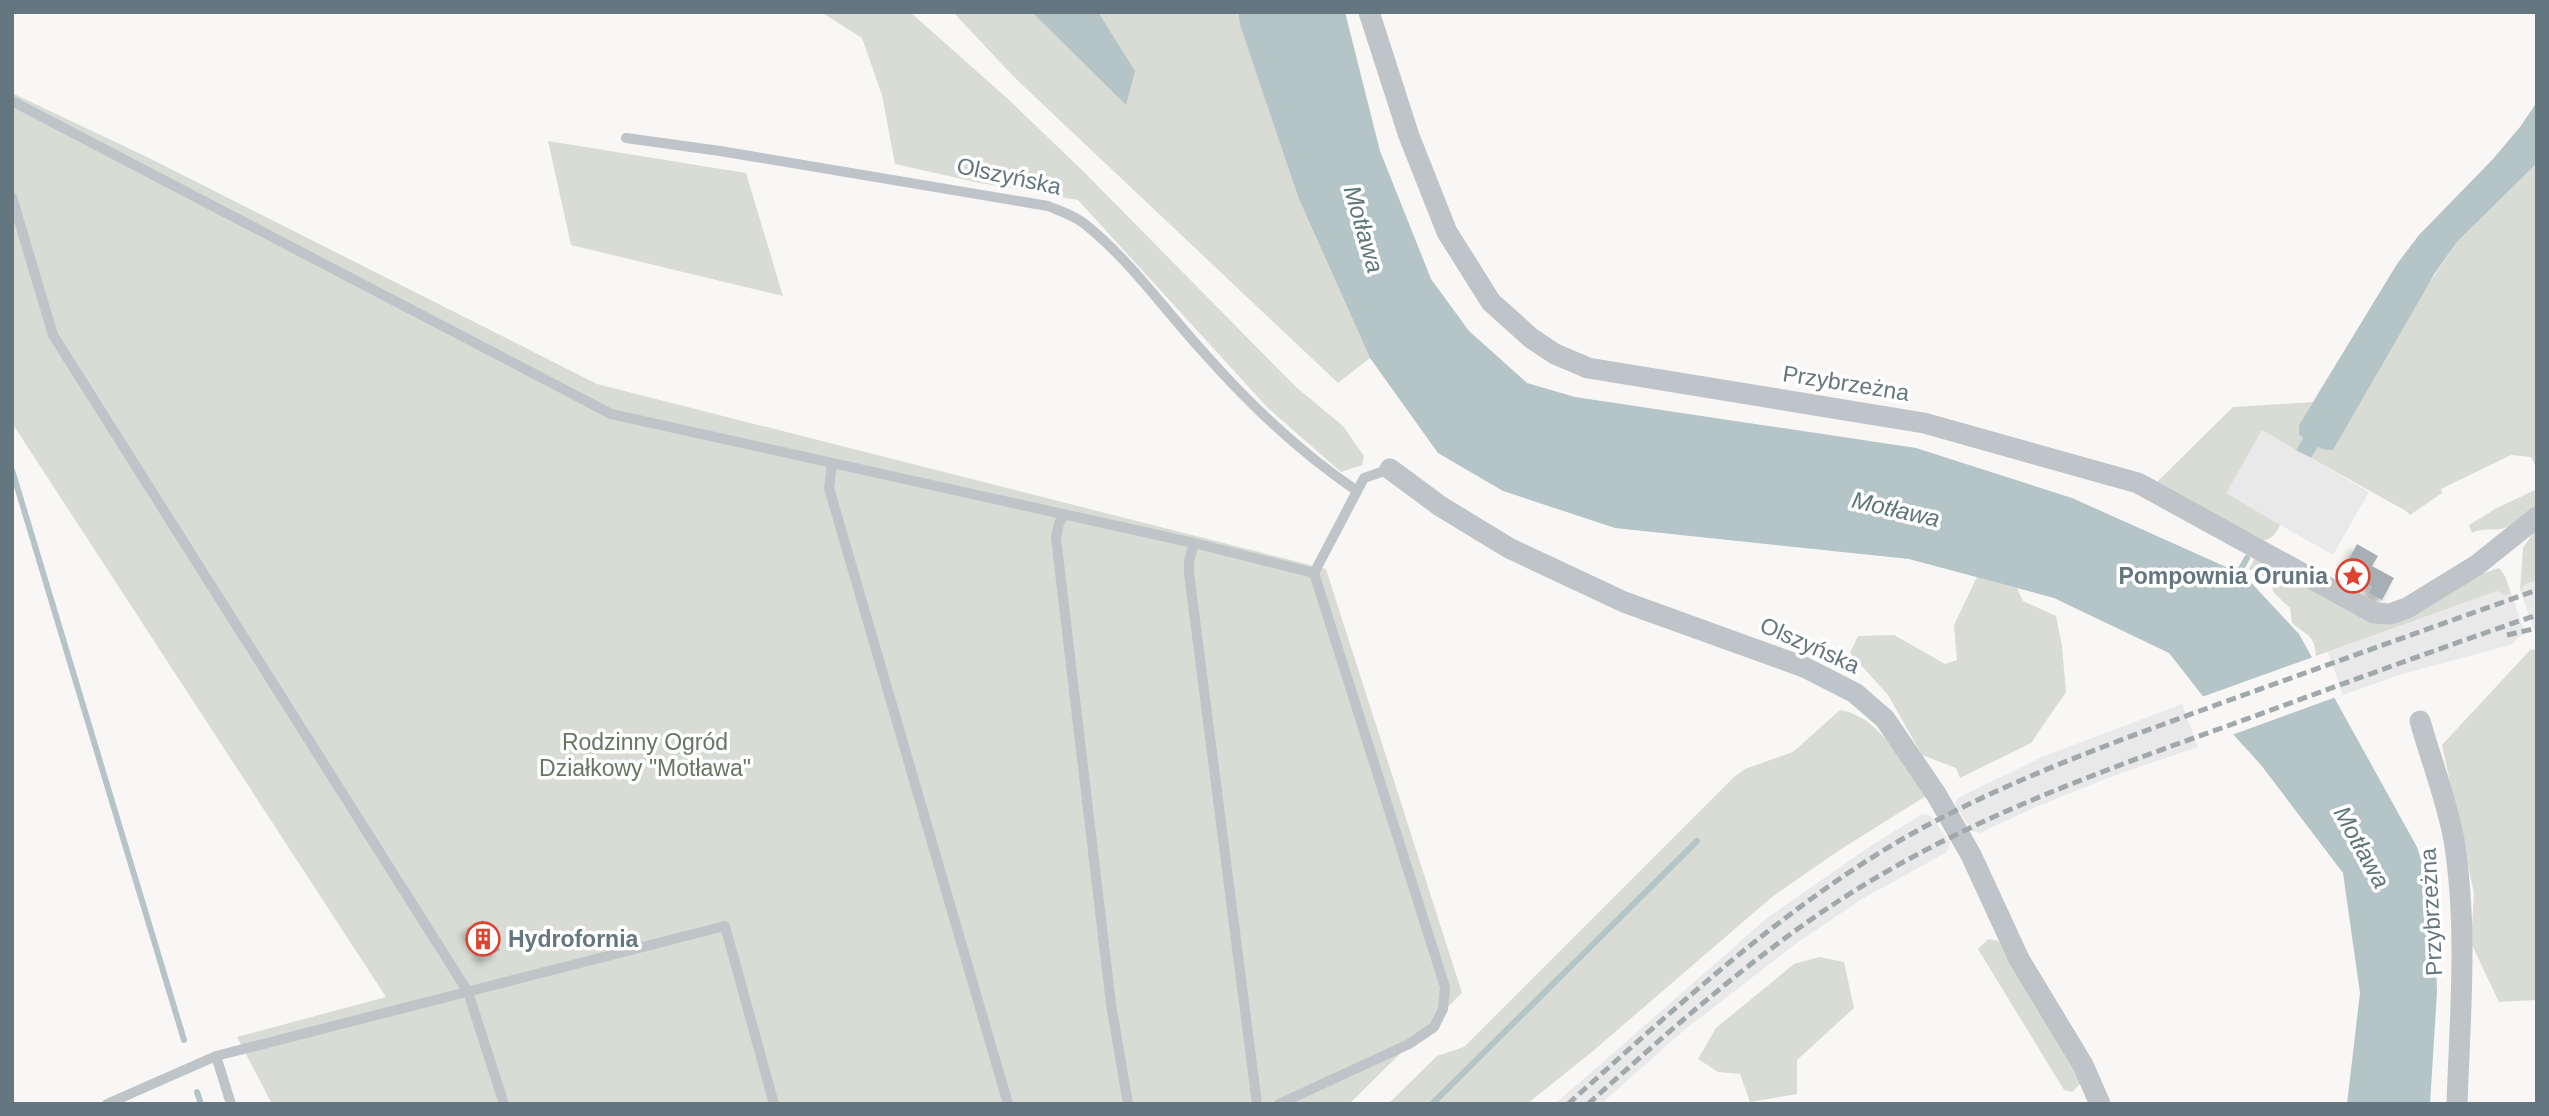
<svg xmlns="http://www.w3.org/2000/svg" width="2549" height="1116" viewBox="0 0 2549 1116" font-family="Arial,sans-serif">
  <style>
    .built { fill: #e8e9e8 }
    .green { fill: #d8dcd4 }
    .water { fill: #b5c4c6 }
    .pier { fill: #f8f7f5 }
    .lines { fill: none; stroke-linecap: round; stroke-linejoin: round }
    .stream { stroke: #b5c4c6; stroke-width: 6 }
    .building { fill: #a6b0b4; filter: url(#shadow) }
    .service { stroke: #bec4c7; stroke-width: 10 }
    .minor { stroke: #bec4c7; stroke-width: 21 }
    .rail { stroke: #a0a8ac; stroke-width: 5; stroke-dasharray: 10 5; stroke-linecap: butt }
    .labels { text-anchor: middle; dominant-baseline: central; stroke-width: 7; stroke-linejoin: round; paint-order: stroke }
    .street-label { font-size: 23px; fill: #64767f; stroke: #fff }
    .poi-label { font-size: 23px; font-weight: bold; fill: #64767f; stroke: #fff; text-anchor: end }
    .park-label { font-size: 23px; fill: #687762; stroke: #fff }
    .water-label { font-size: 24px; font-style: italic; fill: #5e7679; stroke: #fff }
  </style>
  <defs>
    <filter id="shadow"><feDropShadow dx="-6" dy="6" stdDeviation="3.5" flood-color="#0004"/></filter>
  </defs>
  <rect width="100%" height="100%" fill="#f8f7f5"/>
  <path class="built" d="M 2262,430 L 2369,492 L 2333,555 L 2225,493 Z
    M 2537,580 L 2537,632 L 2535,633 L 2520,590 L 2526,584 Z
    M 2497,591 L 2505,595 L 2511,593 L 2523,627 L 2525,635 L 2518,637 L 2513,644 L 2402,674 L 2343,695 L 2328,652 Z
    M 2182,704 L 2198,747 L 2110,777 L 2031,809 L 1980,833 L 1972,831 L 1955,804 L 1958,798 L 2042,757 Z
    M 1922,814 L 1931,816 L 1950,843 L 1947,852 L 1862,899 L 1798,942 L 1683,1031 L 1601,1104 L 1555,1104 L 1767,918 L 1872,845 Z"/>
  <path class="green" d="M 821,12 L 910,12 L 1008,99 L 1083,171 L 1296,387 L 1343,426 L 1364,456 L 1362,465 L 1341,472 L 1267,407 L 1078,200 L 975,182 L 895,164 L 882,95 L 862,38 Z
    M 953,12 L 1238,12 L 1240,25 L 1298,197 L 1370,358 L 1338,383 L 1014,77 Z
    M 12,93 L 147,157 L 597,384 L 1326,569 L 1462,993 L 1349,1104 L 272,1104 L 237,1037 L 386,997 L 12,423 Z
    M 548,141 L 746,173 L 783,296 L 571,245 Z
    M 2537,163 L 2537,470 L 2531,457 L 2511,455 L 2441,489 L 2442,493 L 2410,515 L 2406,511 L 2311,458 L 2457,242 Z
    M 2313,402 L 2299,425 L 2303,438 L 2296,450 L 2262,430 L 2226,493 L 2280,525 C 2276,534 2271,540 2261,541 L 2155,484 L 2233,407 Z
    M 2537,489 L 2537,505 C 2526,514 2515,526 2501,529 C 2490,531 2483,527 2472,533 L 2469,525 L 2495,509 Z
    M 2537,527 L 2537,580 L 2526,584 L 2520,590 L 2523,548 Z
    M 2256,556 L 2359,615 L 2499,568 L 2505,576 L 2511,593 L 2505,595 L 2497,591 L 2316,656 C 2315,634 2305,635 2292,623 L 2290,608 L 2274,593 L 2269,579 L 2249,569 Z
    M 1977,577 L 2017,588 L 2023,601 L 2056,616 L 2062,646 L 2066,692 L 2031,743 L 1960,778 L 1956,768 L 1922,755 L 1888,695 L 1850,653 L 1858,636 L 1894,635 L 1945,664 L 1957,660 L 1954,625 Z
    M 2537,649 L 2537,1000 L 2499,1002 L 2471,943 L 2474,893 L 2442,745 L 2530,650 Z
    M 1840,710 C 1880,716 1904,766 1926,796 L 1838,851 L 1772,897 L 1593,1051 L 1527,1104 L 1388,1104 L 1437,1056 L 1464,1047 L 1734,777 L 1745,769 L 1793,752 Z
    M 1988,939 L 1999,941 L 2083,1081 L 2072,1092 L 2064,1090 L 1978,949 Z
    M 1819,957 L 1844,962 L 1854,1008 L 1797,1060 L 1797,1094 L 1750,1102 L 1740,1074 L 1718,1072 L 1698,1059 L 1716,1028 L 1794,964 Z"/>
  <path class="water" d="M 1032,12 L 1098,12 L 1135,71 L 1126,105 Z
    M 1238,12 L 1345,12 L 1380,151 L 1431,279 L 1469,331 L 1527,383 L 1575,397 L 1916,448 L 2072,498 L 2244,575 L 2299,634 L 2417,847 L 2434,901 L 2437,992 L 2430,1104 L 2347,1104 L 2360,993 L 2343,873 L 2261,765 L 2231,732 L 2169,653 L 2054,598 L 1909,559 L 1615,528 L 1503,491 L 1438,453 L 1370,358 L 1298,197 L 1240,25 Z
    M 2537,102 L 2537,163 L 2457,242 L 2435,273 L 2333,450 L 2326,450 L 2318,447 L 2311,458 L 2296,450 L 2303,438 L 2299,434 L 2299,425 L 2397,264 L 2419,235 L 2493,159 L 2520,127 Z"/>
  <path class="pier" d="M 2316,656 L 2339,696 L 2229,736 L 2199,698 Z"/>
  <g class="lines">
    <path class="stream" d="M 12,470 L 184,1040
      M 2236,578 L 2247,558
      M 197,1092 L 201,1104
      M 1432,1104 L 1697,841"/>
  </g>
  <path class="building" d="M 2357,544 L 2378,556 L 2372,566 L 2394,578 L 2382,600 L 2368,593 L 2372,587 L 2343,570 Z
    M 483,920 L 500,950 L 484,959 L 466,929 Z"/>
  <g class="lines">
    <path class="service" d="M 12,101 L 611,414 L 1194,543 L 1314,573
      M 626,138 L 720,151 L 1048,206 C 1060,211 1076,216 1086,225 C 1132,262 1166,312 1206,355 C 1251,406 1301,453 1357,491
      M 12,197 L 53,335 L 468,992 L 504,1104
      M 832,463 L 829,488 L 1008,1104
      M 1065,514 L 1059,523 L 1056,538 L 1111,1004 L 1128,1104
      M 1194,543 L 1189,561 L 1189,573 L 1257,1104
      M 107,1104 L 216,1056
      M 231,1104 L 216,1056 L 725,926 L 774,1104
      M 1279,1104 L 1409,1044 L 1434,1027 L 1443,1009 L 1445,987 L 1314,573 L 1364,478 L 1390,469"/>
    <path class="minor" d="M 1369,12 L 1409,136 L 1447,232 L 1491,302 L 1531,338 L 1555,354 L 1588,368 L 1924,423 L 2138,483 L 2374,613 L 2390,614 L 2407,608 L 2477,565 L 2537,517
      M 1390,469 L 1440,506 L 1509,548 L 1624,602 L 1804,667 L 1855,693 L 1885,719 L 1936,794 L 1971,855 L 2019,959 L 2083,1065 L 2100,1104
      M 2420,721 C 2431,760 2447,801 2454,840 C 2468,927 2460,1016 2457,1104"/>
    <path class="rail" d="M 2507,635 L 2537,628
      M 1568,1104 C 1673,1010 1777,913 1899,841 C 2003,781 2115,742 2227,701 C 2330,664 2433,627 2537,590
      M 1588,1104 C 1674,1027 1760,949 1859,888 C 1975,816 2102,771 2230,725 C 2332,688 2434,650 2537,615"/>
  </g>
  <defs>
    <symbol id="sight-ring" viewBox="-11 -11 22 22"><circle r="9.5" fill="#fff" stroke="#de432f" stroke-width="1.5"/><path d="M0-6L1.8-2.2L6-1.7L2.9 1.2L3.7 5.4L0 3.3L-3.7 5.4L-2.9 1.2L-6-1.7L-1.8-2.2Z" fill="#de432f"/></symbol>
    <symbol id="building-ring" viewBox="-11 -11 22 22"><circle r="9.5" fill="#fff" stroke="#de432f" stroke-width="1.5"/><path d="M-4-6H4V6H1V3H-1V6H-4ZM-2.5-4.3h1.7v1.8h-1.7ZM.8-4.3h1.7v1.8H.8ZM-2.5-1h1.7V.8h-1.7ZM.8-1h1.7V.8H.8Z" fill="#de432f"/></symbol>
  </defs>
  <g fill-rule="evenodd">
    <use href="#sight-ring" x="2334" y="557" width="38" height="38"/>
    <use href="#building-ring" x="464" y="920" width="38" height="38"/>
  </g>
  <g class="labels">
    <g class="street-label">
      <text transform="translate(1009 176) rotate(12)">Olszyńska</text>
      <text transform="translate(1846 383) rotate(9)">Przybrzeżna</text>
      <text transform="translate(1810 645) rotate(24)">Olszyńska</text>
      <text transform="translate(2431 912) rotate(-93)">Przybrzeżna</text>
    </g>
    <g class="poi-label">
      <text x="2328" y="576">Pompownia Orunia</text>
      <text x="508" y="939" text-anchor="start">Hydrofornia</text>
    </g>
    <g class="park-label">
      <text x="645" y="742">Rodzinny Ogród<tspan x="645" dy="26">Działkowy "Motława"</tspan></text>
    </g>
    <g class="water-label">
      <text transform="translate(1364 229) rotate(74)">Motława</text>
      <text transform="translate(1896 509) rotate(13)">Motława</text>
      <text transform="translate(2362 847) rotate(61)">Motława</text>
    </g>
  </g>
  <rect width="2549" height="1116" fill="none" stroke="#64767f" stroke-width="28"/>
</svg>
